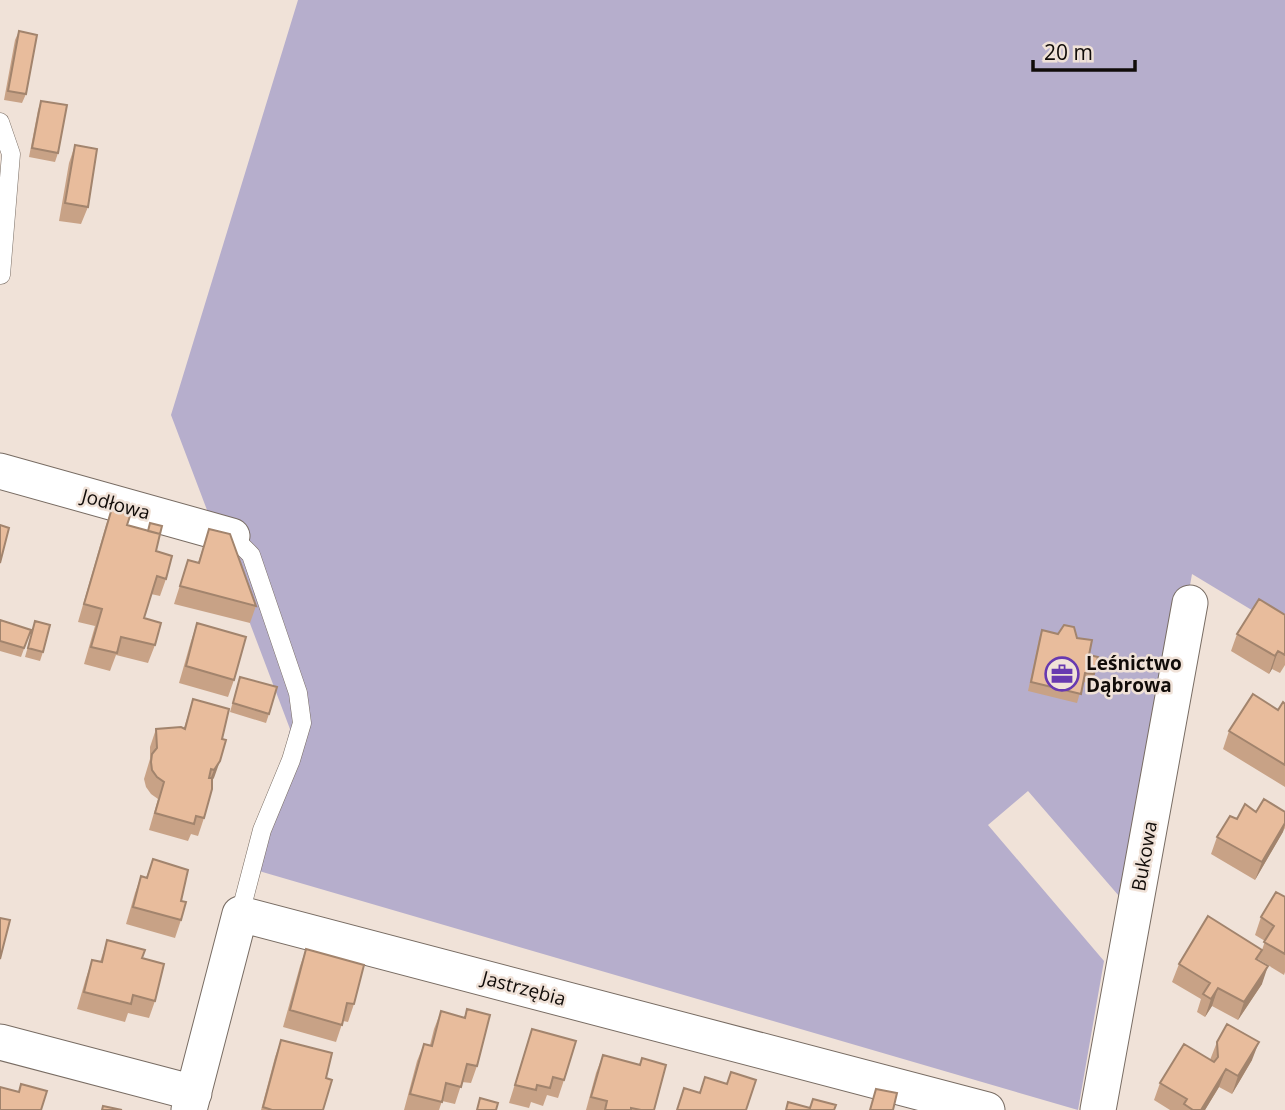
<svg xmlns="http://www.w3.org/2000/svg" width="1285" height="1110" viewBox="0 0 1285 1110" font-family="'Open Sans',sans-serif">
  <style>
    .green { fill: #b6aecc }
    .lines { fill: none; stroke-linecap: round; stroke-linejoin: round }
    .service-casing { stroke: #786c63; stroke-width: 19 }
    .minor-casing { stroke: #786c63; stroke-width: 37 }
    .service { stroke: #fff; stroke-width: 18 }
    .minor { stroke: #fff; stroke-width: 35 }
    .wall { fill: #c8a286 }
    .shaded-wall { fill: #a2846d }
    .building { fill: #e8bc9c; stroke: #a2846d; stroke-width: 2 }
    .labels { text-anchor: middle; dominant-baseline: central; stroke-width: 5; stroke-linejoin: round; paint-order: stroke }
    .street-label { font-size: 19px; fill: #110c09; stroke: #f0e2d8 }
    .poi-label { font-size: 19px; font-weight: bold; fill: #110c09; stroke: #f0e2d8; text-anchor: start }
  </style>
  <rect width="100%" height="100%" fill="#f0e2d8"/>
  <path class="green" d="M 298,0 L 1285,0 L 1285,630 L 1192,574 L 1132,911 L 1028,791 L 988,825 L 1104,961 L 1078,1110 L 259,871 L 290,729 L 171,415 Z"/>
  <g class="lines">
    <defs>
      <path id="service" d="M 0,122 L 11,154 L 1,275 L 0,275
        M 232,536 L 251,555 L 298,693 L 302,723 L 291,760 L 262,830 L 240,914"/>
      <path id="minor" d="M 0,471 L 232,536
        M 0,1042 L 194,1093
        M 189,1110 L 240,914 L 987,1110
        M 1098,1110 L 1190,603"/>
    </defs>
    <use href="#service" class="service-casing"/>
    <use href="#minor" class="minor-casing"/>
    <use href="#service" class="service"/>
    <use href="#minor" class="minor"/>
  </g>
  <path class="wall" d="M 19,31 L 26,94 L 22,103 L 4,100 L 15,40 Z
    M 41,101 L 58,153 L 55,162 L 29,157 L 38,110 Z
    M 75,145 L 88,207 L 81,224 L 59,221 L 69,163 Z
    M 112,508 L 127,525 L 148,531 L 150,523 L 156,551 L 166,579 L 160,596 L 151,594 L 144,618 L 155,645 L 148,663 L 116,655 L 110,671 L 84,664 L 95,626 L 78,622 L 106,525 Z
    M 209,529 L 256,606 L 250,623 L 174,604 L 188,560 L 198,563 Z
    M 1285,615 L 1285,665 L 1280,673 L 1272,669 L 1269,674 L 1231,651 L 1237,634 Z
    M 0,620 L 31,630 L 21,657 L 0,651 Z
    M 35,621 L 43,652 L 40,661 L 25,657 Z
    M 197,623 L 234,680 L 228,697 L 179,683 L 191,641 Z
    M 1042,630 L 1077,638 L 1089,655 L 1094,674 L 1091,683 L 1083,682 L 1077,703 L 1028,691 L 1039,639 Z
    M 240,677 L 269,714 L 266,723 L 230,712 Z
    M 193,699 L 222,739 L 204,818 L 198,836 L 191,834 L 188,841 L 149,830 L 158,799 L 151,794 L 146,787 L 144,779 L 150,759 L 150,747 L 156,729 L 184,728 Z
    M 1285,704 L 1285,787 L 1223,749 L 1229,731 L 1278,710 Z
    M 1256,812 L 1285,812 L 1285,828 L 1255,880 L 1211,854 L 1217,837 L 1237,819 Z
    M 153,859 L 181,901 L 181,920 L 175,938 L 126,924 L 135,893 L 141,876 L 146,878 Z
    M 1285,897 L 1285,972 L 1284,975 L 1258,959 L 1262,984 L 1238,1020 L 1212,1006 L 1205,1017 L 1197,1012 L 1201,999 L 1172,982 L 1179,964 L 1262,950 L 1265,941 L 1255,935 L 1261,917 Z
    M 107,940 L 142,958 L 155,1001 L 149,1018 L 128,1013 L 125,1022 L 77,1009 L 86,978 L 92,960 L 100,962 Z
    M 306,949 L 354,1004 L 348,1022 L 343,1021 L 336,1042 L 283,1027 L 300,966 Z
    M 467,1009 L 477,1066 L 471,1083 L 462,1082 L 455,1104 L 442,1101 L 439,1110 L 404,1110 L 417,1061 L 424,1044 L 430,1045 L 434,1029 L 441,1011 L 464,1018 Z
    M 532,1029 L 564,1080 L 558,1098 L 547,1095 L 543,1106 L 531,1102 L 529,1108 L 509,1103 Z
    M 281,1040 L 326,1078 L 323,1110 L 261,1110 L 275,1057 Z
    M 1217,1042 L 1252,1060 L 1232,1094 L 1219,1087 L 1205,1110 L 1170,1110 L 1154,1100 L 1160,1083 L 1210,1060 Z
    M 603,1055 L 654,1110 L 586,1110 L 596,1073 Z"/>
  <path class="shaded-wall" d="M 1278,651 L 1272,669 L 1269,674 L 1275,656 Z
    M 220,761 L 214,778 L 207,787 L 214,770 Z
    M 1285,823 L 1283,832 L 1255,880 L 1262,862 Z
    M 1268,966 L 1262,984 L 1238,1020 L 1244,1002 Z
    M 1218,988 L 1212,1006 L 1205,1017 L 1211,999 Z
    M 1259,1042 L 1252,1060 L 1232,1094 L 1238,1076 Z
    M 1226,1069 L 1219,1087 L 1205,1110 L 1201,1110 Z"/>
  <path class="building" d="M 19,31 L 37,35 L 26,94 L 8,91 Z
    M 41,101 L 67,105 L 58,153 L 32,148 Z
    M 75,145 L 97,149 L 88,207 L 65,203 Z
    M 112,508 L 131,513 L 127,525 L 160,534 L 156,551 L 172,556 L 166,579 L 157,576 L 144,618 L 161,623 L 155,645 L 121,637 L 117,653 L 91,647 L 102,609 L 84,604 Z
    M 150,523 L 162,526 L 160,534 L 148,531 Z
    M 0,525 L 9,528 L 0,563 Z
    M 209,529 L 230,534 L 256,606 L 180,586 L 188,560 L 199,563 Z
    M 1259,599 L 1285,615 L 1285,655 L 1278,651 L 1275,656 L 1237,634 Z
    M 0,620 L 31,630 L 24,648 L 0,641 Z
    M 35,621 L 50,625 L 43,652 L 28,648 Z
    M 197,623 L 246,637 L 234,680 L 186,666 Z
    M 1064,625 L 1074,627 L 1077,638 L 1092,640 L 1089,655 L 1098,657 L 1094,674 L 1085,673 L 1081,694 L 1031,682 L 1042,630 L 1058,634 Z
    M 240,677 L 277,687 L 269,714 L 233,703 Z
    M 1253,694 L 1278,710 L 1283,702 L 1285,704 L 1285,765 L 1229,731 Z
    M 193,699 L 229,709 L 222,739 L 226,740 L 220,761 L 214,770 L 211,769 L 209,778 L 212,778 L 212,789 L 204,818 L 196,816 L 194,824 L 155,813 L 164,782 L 157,777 L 152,770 L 151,762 L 152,754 L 157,748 L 156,729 L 181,727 L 185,729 Z
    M 1264,799 L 1285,812 L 1285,823 L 1262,862 L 1217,837 L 1230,816 L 1237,819 L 1245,804 L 1256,812 Z
    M 153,859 L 188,870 L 181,901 L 186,902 L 181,920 L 133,907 L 141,876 L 147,878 Z
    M 1276,892 L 1285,897 L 1285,954 L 1264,942 L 1274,926 L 1261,917 Z
    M 1208,916 L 1262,950 L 1256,959 L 1268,966 L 1244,1002 L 1218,988 L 1211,999 L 1203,994 L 1210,983 L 1179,964 Z
    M 0,918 L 10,920 L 0,959 Z
    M 107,940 L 145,950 L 142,958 L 164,964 L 155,1001 L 133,995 L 131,1004 L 84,992 L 92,960 L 102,962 Z
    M 306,949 L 364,965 L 354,1004 L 347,1003 L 342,1025 L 290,1010 Z
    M 467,1009 L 490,1015 L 477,1066 L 467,1064 L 461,1087 L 446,1083 L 442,1102 L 410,1094 L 424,1044 L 432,1046 L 441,1011 L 465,1018 Z
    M 1227,1024 L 1259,1042 L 1238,1076 L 1226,1069 L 1201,1110 L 1193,1110 L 1184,1104 L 1187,1099 L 1160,1083 L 1184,1044 L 1214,1062 L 1218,1057 L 1217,1042 Z
    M 532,1029 L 576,1041 L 564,1080 L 553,1077 L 550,1088 L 537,1085 L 536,1090 L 515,1085 Z
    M 281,1040 L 332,1053 L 326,1078 L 332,1080 L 323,1110 L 272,1110 L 263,1107 Z
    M 603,1055 L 640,1065 L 642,1058 L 666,1065 L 654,1110 L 641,1110 L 631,1108 L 631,1110 L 605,1110 L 607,1101 L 591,1097 Z
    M 731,1072 L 756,1080 L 746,1110 L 677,1110 L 684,1088 L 700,1093 L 705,1077 L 727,1084 Z
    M 21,1084 L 47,1091 L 41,1110 L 0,1110 L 0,1087 L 19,1092 Z
    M 876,1089 L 897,1093 L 893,1110 L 870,1110 Z
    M 480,1098 L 498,1103 L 496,1110 L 477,1110 Z
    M 813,1099 L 836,1105 L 834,1110 L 786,1110 L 788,1102 L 810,1108 Z
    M 103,1106 L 122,1110 L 102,1110 Z"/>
  <defs>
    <symbol id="office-ring" viewBox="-11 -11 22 22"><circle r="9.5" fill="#f0e2d8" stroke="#6739b0" stroke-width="1.5"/><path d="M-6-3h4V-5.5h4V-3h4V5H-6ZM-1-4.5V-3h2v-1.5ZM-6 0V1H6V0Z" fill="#6739b0"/></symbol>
  </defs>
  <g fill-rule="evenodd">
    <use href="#office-ring" x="1043" y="655" width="38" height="38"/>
  </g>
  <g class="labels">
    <g class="street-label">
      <text transform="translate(116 504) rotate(15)">Jodłowa</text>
      <text transform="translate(1144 856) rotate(-80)">Bukowa</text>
      <text transform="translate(524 988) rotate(15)">Jastrzębia</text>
    </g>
    <g class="poi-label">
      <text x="1086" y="663">Leśnictwo<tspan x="1086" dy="22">Dąbrowa</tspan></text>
    </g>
  </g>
  <path d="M1033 60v10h102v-10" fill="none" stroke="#110c09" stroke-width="3.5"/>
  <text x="1044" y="60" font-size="21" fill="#110c09" stroke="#f0e2d8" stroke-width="5" paint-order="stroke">20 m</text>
</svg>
